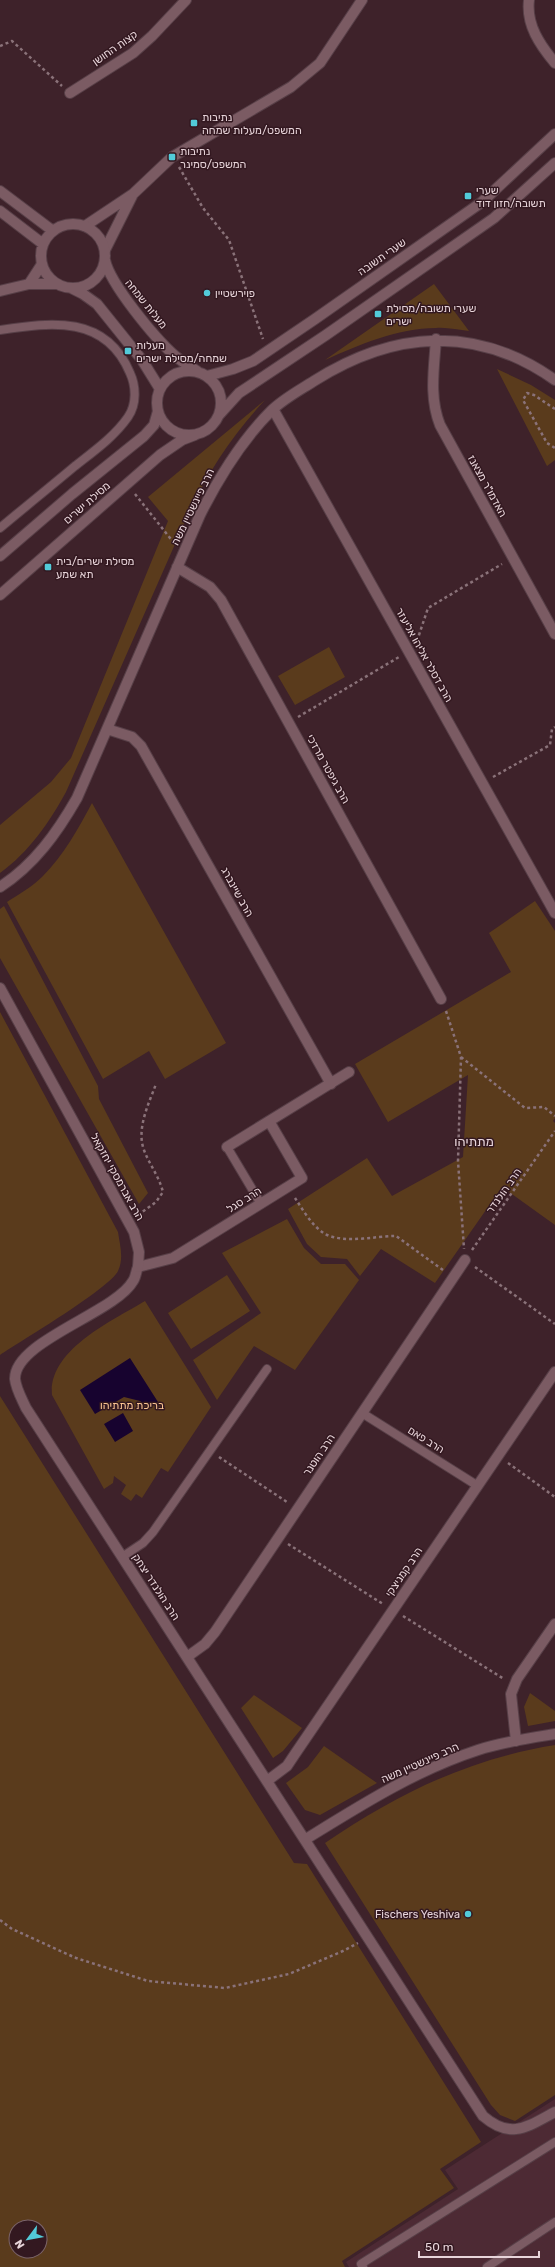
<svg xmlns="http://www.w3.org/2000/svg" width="555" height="2267" viewBox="0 0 555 2267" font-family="Rubik,'Noto Sans Hebrew',sans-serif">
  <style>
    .built { fill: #4d2a34 }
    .green { fill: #5a3b1c; fill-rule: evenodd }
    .water { fill: #17032f }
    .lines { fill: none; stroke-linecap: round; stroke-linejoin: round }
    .service-casing { stroke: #573f47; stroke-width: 10 }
    .minor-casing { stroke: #573f47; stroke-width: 12 }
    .tertiary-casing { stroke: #573f47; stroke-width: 12 }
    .path { stroke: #8a7279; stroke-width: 2.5; stroke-dasharray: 3 3; stroke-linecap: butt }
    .service { stroke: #7b5b63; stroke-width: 8 }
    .minor { stroke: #7b5b63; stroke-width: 10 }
    .tertiary { stroke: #7b5b63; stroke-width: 10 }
    .poi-dot { fill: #52cbd9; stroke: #331820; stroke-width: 1.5 }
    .labels { text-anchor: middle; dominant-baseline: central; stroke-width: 3; stroke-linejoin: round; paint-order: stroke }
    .street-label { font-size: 11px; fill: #e8d5da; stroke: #331820 }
    .poi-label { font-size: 11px; fill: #e8d5da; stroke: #331820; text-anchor: start }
    .park-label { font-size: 11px; fill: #fcc693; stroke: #331820 }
    .quarter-label { font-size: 13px; fill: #e8d5da; stroke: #331820 }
  </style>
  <rect width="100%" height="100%" fill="#3e222a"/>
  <path class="built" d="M 555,2099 L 555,2267 L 349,2267 L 346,2262 L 458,2189 L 445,2170 Z"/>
  <path class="green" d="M 434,284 L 469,331 C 458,330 447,327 436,328 C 397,328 359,345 325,360 Z
    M 497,369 L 531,385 L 555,400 L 555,460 L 547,466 Z
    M 265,400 C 234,433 210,469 190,510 L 66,792 C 49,823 29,852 0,873 L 0,825 L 51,782 L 71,758 L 168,521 L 148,497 Z
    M 329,647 L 345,677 L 295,705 L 278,676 Z
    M 92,803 L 226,1043 L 165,1079 L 149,1051 L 103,1079 L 7,902 C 19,894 32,887 42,877 C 64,855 78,829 92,803 Z
    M 535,901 L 555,931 L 555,1118 L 553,1121 L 555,1123 L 555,1225 L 502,1187 L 435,1283 L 381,1249 L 360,1276 L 347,1259 L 321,1257 L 307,1244 L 288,1209 L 367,1158 L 392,1196 L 463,1157 L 468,1075 L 388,1122 L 355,1064 L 511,972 L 489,933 Z
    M 4,906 L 98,1086 L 99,1099 L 148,1193 L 139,1204 L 0,958 L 0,909 Z
    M 0,1012 L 118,1232 C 120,1246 124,1258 118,1271 C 110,1288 21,1341 0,1355 Z
    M 287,1219 L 304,1248 L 321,1264 L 345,1264 L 359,1280 L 295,1370 L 254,1346 L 217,1400 L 193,1360 L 261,1313 L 222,1253 Z
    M 227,1275 L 250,1311 L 191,1349 L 168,1313 Z
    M 145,1301 L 211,1407 L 168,1472 L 161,1468 L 142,1498 L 136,1494 L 131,1501 L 121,1494 L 126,1485 L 114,1476 L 113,1483 L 104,1489 L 52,1395 C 48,1350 112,1321 145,1301 Z
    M 0,1396 L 294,1863 L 307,1864 L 481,2142 L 440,2169 L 454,2188 L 342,2261 L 345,2267 L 0,2267 ZM 16,2227 L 40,2227 L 40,2251 L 16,2251 Z
    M 530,1693 L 555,1711 L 555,1721 L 528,1726 L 524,1707 Z
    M 254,1695 L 302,1728 L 283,1751 L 273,1758 L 241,1708 Z
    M 555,1745 L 555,2095 L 515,2121 L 500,2115 L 491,2105 L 325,1843 C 397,1794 468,1759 555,1745 Z
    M 324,1746 L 377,1783 L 320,1815 L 305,1810 L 286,1783 L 308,1767 Z"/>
  <path class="water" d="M 130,1358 L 158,1402 L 148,1407 L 140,1401 L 124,1397 L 95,1414 L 80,1390 Z
    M 123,1413 L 133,1431 L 115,1442 L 104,1424 Z"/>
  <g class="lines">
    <defs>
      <path id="service" d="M 0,330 C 52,322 106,315 130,373 C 136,386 137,404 128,417 C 114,437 94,451 75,466 C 50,487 25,507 0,528
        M 227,1147 L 261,1204
        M 362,1413 L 478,1486
        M 122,1557 L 143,1543 L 153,1532 L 267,1369
        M 363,2267 L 361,2264 L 555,2142
        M 487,2267 L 555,2222"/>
      <path id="minor" d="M 529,0 C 526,25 540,45 555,63
        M 70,93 L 133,53 L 152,36 L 186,0
        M 85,226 L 133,194 L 172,157 L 291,87 L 320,63 L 362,0
        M 105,250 L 132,196
        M 436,339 C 434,369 429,397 440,425 L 555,634
        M 273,409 L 555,913
        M 177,567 L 210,587 L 221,600 L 441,999
        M 107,729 L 132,737 L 141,746 L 331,1084
        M 0,887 C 34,865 57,833 77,798 L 200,515 C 219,477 241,441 271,411 C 283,399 300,390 314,381 C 393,331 476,324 555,380
        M 269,1121 L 302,1178 L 173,1258 L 138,1267 C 136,1271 136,1277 133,1281 C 115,1313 14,1341 15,1379 C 16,1389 22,1399 26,1408 L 483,2116 C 511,2140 527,2127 555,2112
        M 227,1147 L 349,1072
        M 187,1657 L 205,1644 L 215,1632 L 465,1260
        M 516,1741 L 511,1694 L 517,1679 L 555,1624
        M 267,1781 L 287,1766 L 295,1754 L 555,1372
        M 306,1839 C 361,1805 416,1770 478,1750 C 502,1742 530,1738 555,1734"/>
      <path id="tertiary" d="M 0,191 L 53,231
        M 0,211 L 43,244
        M41 256a32 32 0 1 1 64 0a32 32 0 1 1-64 0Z
        M 105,260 C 110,284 155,338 174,355 C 181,361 189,366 197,371
        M 29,284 L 42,264
        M 71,288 L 83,294 L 97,304 L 142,360 L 160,389
        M 0,291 L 29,284 L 57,284
        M157 403a32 32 0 1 1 64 0a32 32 0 1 1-64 0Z
        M 207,376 L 233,369 L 253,361 L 315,319 L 482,202 L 555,134
        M 219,415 L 239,393 L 326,335 L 494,218 L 555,163
        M 0,556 L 72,494 L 144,436 L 154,425 L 158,411
        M 0,595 L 160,455 L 182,440 L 195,435
        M 0,988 L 134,1232 L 139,1252 L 138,1267"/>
    </defs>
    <use href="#service" class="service-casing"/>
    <use href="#minor" class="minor-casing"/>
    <use href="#tertiary" class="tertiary-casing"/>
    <path class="path" d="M 0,46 L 12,41 L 62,86
      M 179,167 L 203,208 L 229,240 L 263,339
      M 555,409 L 534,395 L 527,393 L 523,400 L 547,443 L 555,448
      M 135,494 L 174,543
      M 417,641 L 428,608 L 502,564
      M 298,717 L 399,657
      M 493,777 L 550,745 L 552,729 L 555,727
      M 446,1011 L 461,1057 L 458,1161 L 464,1249
      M 461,1057 L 525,1108 L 544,1107 L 555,1116
      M 295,1198 C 303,1210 312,1226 325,1234 C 345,1244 375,1236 396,1236 L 443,1270
      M 138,1215 L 156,1202 L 163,1192 C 159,1176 149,1164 144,1150 C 136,1129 149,1103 156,1084
      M 472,1250 L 555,1131
      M 475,1267 L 555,1324
      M 219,1457 L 287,1502
      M 508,1463 L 555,1497
      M 288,1544 L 383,1604
      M 403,1616 L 504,1679
      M 0,1920 L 12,1929 L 76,1958 L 148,1981 L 225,1988 L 289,1974 L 343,1951 L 358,1943"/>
    <use href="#service" class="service"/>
    <use href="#minor" class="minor"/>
    <use href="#tertiary" class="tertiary"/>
  </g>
  <g class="poi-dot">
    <rect x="190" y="119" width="8" height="8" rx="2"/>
    <rect x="168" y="153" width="8" height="8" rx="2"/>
    <rect x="464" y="192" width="8" height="8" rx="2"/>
    <circle cx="207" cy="293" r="4"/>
    <rect x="374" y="310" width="8" height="8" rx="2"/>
    <rect x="124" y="347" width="8" height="8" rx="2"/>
    <rect x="44" y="563" width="8" height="8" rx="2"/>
    <circle cx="468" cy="1914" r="4"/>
  </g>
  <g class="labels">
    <g class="street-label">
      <text transform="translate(115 48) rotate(-35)">קצות החושן</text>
      <text transform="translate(382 257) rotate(-35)">שערי תשובה</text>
      <text transform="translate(146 304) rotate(51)">מעלות שמחה</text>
      <text transform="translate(487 486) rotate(61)">האדמו"ר מצאנז</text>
      <text transform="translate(87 503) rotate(-41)">מסילת ישרים</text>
      <text transform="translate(193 507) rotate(-64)">הרב פיינשטיין משה</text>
      <text transform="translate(424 655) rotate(61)">הרב דסלר אליהו אליעזר</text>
      <text transform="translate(328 769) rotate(61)">הרב גיפטר מרדכי</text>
      <text transform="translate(237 892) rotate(61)">הרב שיינברג</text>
      <text transform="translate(117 1177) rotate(61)">הרב אברמסקי יחזקאל</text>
      <text transform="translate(504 1191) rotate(-55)">הרב הולנדר</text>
      <text transform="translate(244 1200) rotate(-32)">הרב סגל</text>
      <text transform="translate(426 1440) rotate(32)">הרב פאם</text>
      <text transform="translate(319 1455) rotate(-56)">הרב הוטנר</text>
      <text transform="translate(404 1572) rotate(-56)">הרב קמניצקי</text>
      <text transform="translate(156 1587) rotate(57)">הרב הולנדר יצחק</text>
      <text transform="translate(420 1763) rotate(-24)">הרב פיינשטיין משה</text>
    </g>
    <g class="poi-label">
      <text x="202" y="117">נתיבות<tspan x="202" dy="13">המשפט/מעלות שמחה</tspan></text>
      <text x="180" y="151">נתיבות<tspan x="180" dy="13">המשפט/סמינר</tspan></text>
      <text x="476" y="190">שערי<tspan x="476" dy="13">תשובה/חזון דוד</tspan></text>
      <text x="215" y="293">פוירשטיין</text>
      <text x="386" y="308">שערי תשובה/מסילת<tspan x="386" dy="13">ישרים</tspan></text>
      <text x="136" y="345">מעלות<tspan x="136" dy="13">שמחה/מסילת ישרים</tspan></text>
      <text x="56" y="561">מסילת ישרים/בית<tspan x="56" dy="13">תא שמע</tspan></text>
      <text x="460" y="1914" text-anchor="end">Fischers Yeshiva</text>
    </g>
    <g class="park-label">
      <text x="132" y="1405">בריכת מתתיהו</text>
    </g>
    <g class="quarter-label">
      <text x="474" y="1141">מתתיהו</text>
    </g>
  </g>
  <g transform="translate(28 2239) rotate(238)"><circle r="19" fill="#331820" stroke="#7b646a"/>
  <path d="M0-3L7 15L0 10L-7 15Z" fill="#52cbd9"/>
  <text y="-6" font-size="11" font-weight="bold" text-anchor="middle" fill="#e8d5da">N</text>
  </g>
  <path d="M419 2251v6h120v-6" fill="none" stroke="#e8d5da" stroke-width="2"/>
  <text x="425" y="2251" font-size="12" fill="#e8d5da" stroke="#331820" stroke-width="3" paint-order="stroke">50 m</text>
</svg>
